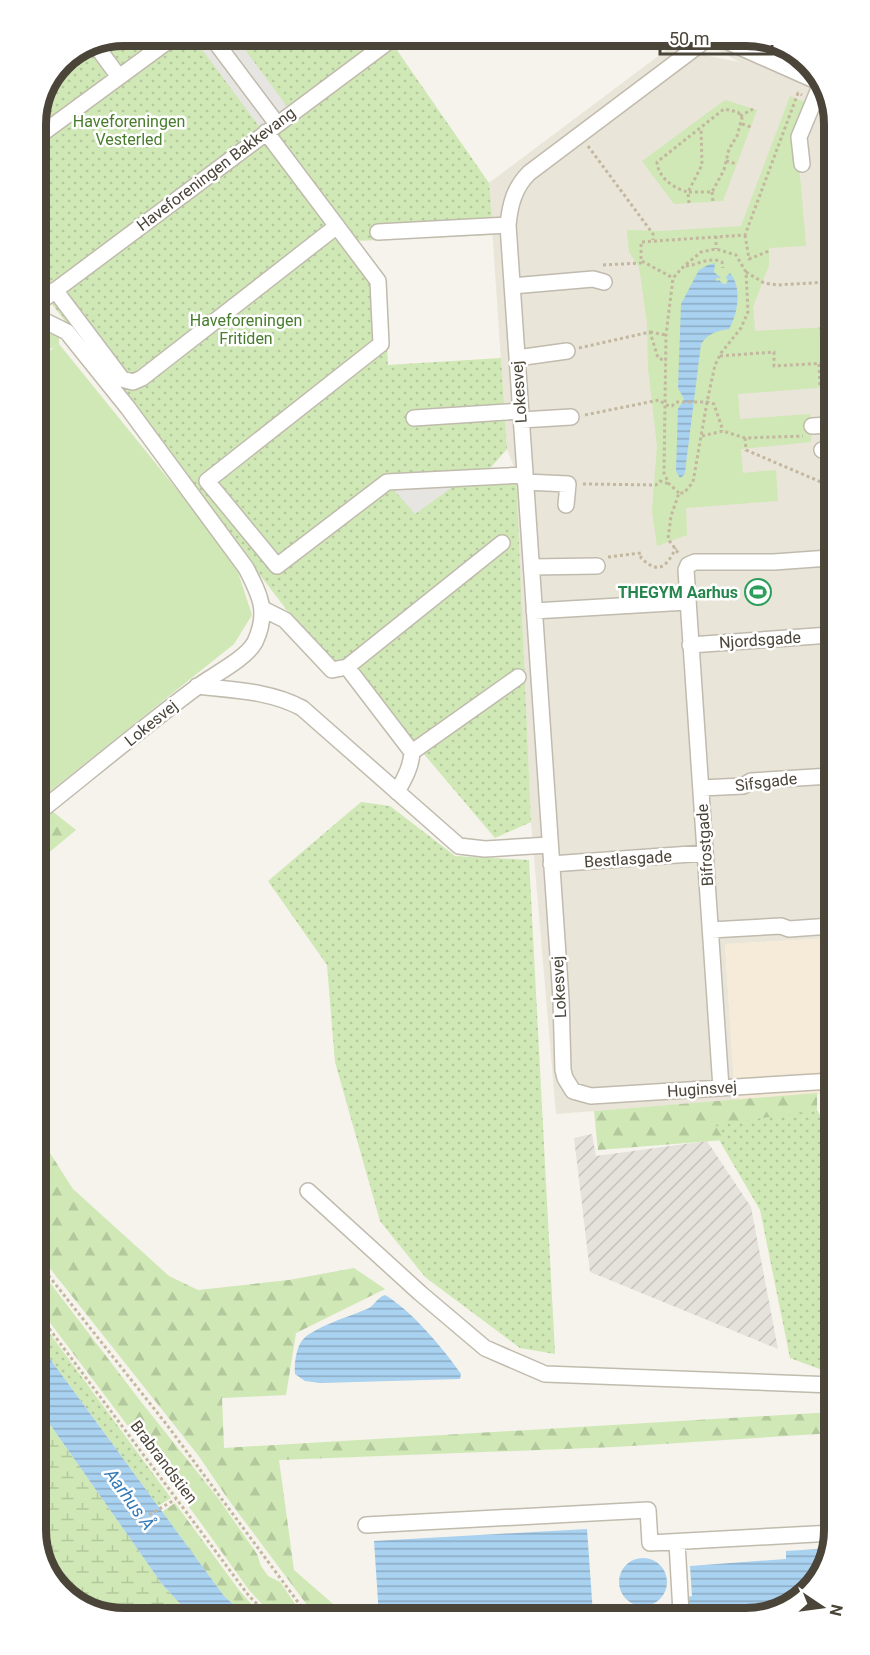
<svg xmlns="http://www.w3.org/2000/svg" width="870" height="1655" viewBox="0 0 870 1655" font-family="Roboto,sans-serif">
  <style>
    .residential { fill: #e9e5d9 }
    .commercial { fill: #f6ead8 }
    .industrial { fill: url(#industrial-furrows) }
    .grass { fill: url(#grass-dots) }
    .forest { fill: url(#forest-firs) }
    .wetland { fill: url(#wetland-marsh) }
    .park { fill: #cfe8b5 }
    .parking { fill: #e7e5e2 }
    .water { fill: url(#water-rules) }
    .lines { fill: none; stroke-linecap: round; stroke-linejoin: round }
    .minor-casing { stroke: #c1bbae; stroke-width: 18 }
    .path { stroke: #c3b79f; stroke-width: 3; stroke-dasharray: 3 3; stroke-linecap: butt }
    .minor { stroke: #fff; stroke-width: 15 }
    .labels { text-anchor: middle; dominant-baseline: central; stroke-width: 5; stroke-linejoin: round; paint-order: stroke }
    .park-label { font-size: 16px; fill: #477c2c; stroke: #fff }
    .street-label { font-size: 16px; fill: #4a4439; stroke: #fff }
    .leisure-label { font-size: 16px; font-weight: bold; fill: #27864d; stroke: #fff; text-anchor: end }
    .water-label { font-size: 18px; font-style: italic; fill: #3279b6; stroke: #fff }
    .rim { fill: none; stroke: #4a4439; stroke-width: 8 }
  </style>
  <defs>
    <pattern id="industrial-furrows" width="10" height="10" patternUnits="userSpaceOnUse" patternTransform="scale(1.5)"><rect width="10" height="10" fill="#e5e2dc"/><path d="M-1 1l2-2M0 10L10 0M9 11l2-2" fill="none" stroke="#c6c3be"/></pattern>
    <pattern id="grass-dots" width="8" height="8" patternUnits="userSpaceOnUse" patternTransform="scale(1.5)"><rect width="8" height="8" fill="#cfe8b5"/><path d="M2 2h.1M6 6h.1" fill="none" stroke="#b3c89c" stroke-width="1.8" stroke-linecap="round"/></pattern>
    <pattern id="forest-firs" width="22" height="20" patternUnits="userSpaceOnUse" patternTransform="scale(1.5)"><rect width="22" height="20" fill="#cfe8b5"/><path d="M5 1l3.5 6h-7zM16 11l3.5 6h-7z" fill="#b3c89c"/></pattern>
    <pattern id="wetland-marsh" width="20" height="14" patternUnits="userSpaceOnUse" patternTransform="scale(1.5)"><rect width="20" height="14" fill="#cfe8b5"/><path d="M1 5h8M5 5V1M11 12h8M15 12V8" fill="none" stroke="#b3c89c"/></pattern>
    <pattern id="water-rules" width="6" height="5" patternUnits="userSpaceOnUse" patternTransform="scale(1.5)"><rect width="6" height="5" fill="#a9d1f0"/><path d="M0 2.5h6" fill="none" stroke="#8cabc3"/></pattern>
  </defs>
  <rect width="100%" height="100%" fill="#f5f3eb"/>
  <path class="residential" d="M 694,36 L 752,36 L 799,54 L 827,90 L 831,938 L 725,944 L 735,1100 L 556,1114 L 531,822 L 516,472 L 507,449 L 489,183 L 669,48 L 739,62 Z"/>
  <path class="commercial" d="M 831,938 L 833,1226 L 827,1227 L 820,1094 L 735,1100 L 725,944 Z"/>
  <path class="industrial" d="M 592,1134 L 596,1156 L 707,1141 L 751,1207 L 778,1349 L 590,1272 L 574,1138 Z"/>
  <path class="grass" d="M 124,36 L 397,36 L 392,43 L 489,183 L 493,235 L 355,241 L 383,278 L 388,365 L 501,358 L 507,449 L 485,474 L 516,472 L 531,822 L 495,838 L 423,753 L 286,609 L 51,303 L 37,313 L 36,119 L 62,62 Z
    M 361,802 L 390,806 L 455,856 L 529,860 L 555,1354 L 520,1348 L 425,1277 L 380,1221 L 335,1062 L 327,965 L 268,881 Z
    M 817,1110 L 821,1117 L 827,1226 L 833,1226 L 833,1374 L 790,1358 L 760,1210 L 708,1121 Z
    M 42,1323 L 171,1498 L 158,1506 L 42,1348 Z"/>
  <path class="forest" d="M 37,327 L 53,330 L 59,335 L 59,344 L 53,348 L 37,351 Z
    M 52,811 L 76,830 L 40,860 L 39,821 Z
    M 817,1093 L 817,1110 L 715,1125 L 724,1140 L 598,1150 L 594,1111 Z
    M 41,1139 L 73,1189 L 169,1276 L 198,1290 L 289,1280 L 354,1268 L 385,1289 L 296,1333 L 286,1395 L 222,1398 L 224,1448 L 833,1412 L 834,1433 L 615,1447 L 279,1460 L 294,1570 L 348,1617 L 316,1617 L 228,1499 L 198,1455 L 41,1257 Z
    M 41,1271 L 142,1403 L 218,1498 L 257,1554 L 261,1566 L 268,1576 L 280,1582 L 304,1617 L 274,1617 L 249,1590 L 198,1519 L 42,1312 Z
    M 175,1503 L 239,1590 L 263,1617 L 248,1618 L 224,1596 L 162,1512 Z"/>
  <path class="wetland" d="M 42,1413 L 162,1584 L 193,1618 L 119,1619 L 75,1604 L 43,1565 Z"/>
  <path class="park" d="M 790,96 L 809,104 L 797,140 L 806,246 L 769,248 L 769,265 L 753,307 L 755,331 L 828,327 L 829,387 L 738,394 L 740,419 L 810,414 L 811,442 L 741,449 L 743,473 L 776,470 L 778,501 L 686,508 L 687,535 L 657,546 L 652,511 L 657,446 L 648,368 L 647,323 L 639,267 L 629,252 L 627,230 L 661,231 L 741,226 Z
    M 725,100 L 757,110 L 723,201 L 674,204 L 642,161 Z
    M 59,344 L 234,560 L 252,615 L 234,644 L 39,800 L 37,360 Z"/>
  <path class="parking" d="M 192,36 L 235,36 L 289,109 L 261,129 Z
    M 464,479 L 415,514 L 387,482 Z"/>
  <path class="water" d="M 715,263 L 714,272 L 721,278 L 716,278 L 716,281 L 719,280 L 723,284 L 726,284 L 728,280 L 726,277 L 730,273 C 742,287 738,314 729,329 C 716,331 709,333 701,344 L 685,472 L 684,475 L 680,478 L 676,471 L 678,409 L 684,399 L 678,388 L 681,304 L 699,270 L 708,265 Z
    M 385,1295 C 411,1310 443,1348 461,1374 L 460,1379 L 320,1383 L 305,1381 L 295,1374 C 294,1365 296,1350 301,1342 C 310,1328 351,1316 367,1309 C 375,1306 376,1298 385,1295 Z
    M 42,1348 L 224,1596 L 248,1618 L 193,1618 L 162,1584 L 42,1413 Z
    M 587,1529 L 593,1614 L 379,1616 L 374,1541 Z
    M 819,1549 L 819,1557 L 826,1557 L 819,1580 L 780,1612 L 693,1613 L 693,1607 L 688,1607 L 688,1597 L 692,1596 L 690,1566 L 786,1559 L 786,1551 Z
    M619 1582a24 24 0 1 1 48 0a24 24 0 1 1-48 0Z"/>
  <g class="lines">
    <defs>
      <path id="minor" d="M 211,36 L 277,124
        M 711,36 L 529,173 C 514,188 510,205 508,225 L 561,999 L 563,1070 L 565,1078 L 573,1091 L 591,1096 L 832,1081
        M 715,36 L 823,84
        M 97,47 L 119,77
        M 266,132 L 378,281 L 381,344 L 207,481 L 277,566 L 387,482 L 525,475
        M 36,138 L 175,36
        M 802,164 L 799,137 L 821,84
        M 378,232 L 508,225
        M 512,286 L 593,279 L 604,282
        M 55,290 L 122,379 L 133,382 L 142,378 L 337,226
        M 37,304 L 396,36
        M 37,317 L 67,332 L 128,408 L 246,568 C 260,595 269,612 255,642 C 246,659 213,675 197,687 C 143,727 92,770 39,812
        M 517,358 L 567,351
        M 414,418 L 520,411
        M 521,420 L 571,417
        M 812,426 L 829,425
        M 822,450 L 829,449
        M 525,482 L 568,484 L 566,505
        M 532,567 L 597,566
        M 263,609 L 285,620 L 332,670 L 347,667 L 412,752 C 411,768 404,779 397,792
        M 534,611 L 687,602
        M 690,645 L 830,635
        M 347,667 L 502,543
        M 197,686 C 234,690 270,691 302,708 L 459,846 L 485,849 L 549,845
        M 412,752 L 518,677
        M 701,788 L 743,786 L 751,781 L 830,776
        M 551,864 L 705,853
        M 711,930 L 781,926 L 789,929 L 831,926
        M 721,1088 L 686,570 L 688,565 L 695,562 L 774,562 L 829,558
        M 308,1191 L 420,1293 L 485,1348 L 545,1374 L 833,1385
        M 366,1525 L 648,1510 L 650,1543 L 833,1533
        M 677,1542 L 681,1613"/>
    </defs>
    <use href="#minor" class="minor-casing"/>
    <path class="path" d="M 740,116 L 753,109
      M 742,124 L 751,127
      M 588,146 L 653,234 L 653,240
      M 726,161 L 737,164
      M 712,192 L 713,202
      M 689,203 L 688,192 L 712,192 L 724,170 L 729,149 L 737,136 L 742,118 L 738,112 L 724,109 L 657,162 C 658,178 675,189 688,192 L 702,165 L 701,128
      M 745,235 L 749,259 L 769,251
      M 716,236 L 716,249
      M 642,261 L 673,278
      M 603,265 L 641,263 L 641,242 L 745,235 L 798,93 L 802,95
      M 686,266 C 698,265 709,256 722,262 L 723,268
      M 746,272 L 764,283 L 777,285 L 828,282
      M 821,327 L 823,364
      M 650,332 L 666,335
      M 579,348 L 650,332 L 658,358 L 666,361
      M 720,356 L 774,352 L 774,366 L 828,363
      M 819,364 L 820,388
      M 585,415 L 659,400 L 666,405 L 672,406 L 676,402 L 707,402 L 714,404 L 723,431
      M 702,436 L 723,431 L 745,438 L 803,436
      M 745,438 L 746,450 L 828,485
      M 583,484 L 656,485 L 660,481 L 669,484
      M 679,493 L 669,484 L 664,473 L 666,335 L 673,278 L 684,266 L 701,252 L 716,249 L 736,255 L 746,272 L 748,312 L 741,328 L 721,353 L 715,365 L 707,402 L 693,482 L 684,493 L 679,493 L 671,516 L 668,539 L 679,554
      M 608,557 L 641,553 L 641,558 C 659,575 666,567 676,548
      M 41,1266 L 167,1425 L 309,1617
      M 42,1319 L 249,1596 L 270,1617
      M 149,1515 L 176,1499"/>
    <use href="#minor" class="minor"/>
  </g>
  <defs>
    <symbol id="stadium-ring" viewBox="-11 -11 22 22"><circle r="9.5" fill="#fff" stroke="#2e9e5b" stroke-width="1.5"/><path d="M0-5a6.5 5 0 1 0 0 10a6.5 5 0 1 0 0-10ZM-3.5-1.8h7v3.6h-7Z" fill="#2e9e5b"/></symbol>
  </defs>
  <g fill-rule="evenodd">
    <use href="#stadium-ring" x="743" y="577" width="30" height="30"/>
  </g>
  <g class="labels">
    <g class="park-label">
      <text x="129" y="121">Haveforeningen<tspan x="129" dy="18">Vesterled</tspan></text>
      <text x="246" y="320">Haveforeningen<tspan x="246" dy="18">Fritiden</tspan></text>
    </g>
    <g class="street-label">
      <text transform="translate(216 169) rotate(-37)">Haveforeningen Bakkevang</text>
      <text transform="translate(519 392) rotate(-94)">Lokesvej</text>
      <text transform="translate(760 640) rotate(-4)">Njordsgade</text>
      <text transform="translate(151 723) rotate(-39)">Lokesvej</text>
      <text transform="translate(766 782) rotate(-7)">Sifsgade</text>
      <text transform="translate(705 845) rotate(-94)">Bifrostgade</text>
      <text transform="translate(628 859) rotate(-4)">Bestlasgade</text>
      <text transform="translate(559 987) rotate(-93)">Lokesvej</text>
      <text transform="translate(702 1089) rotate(-4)">Huginsvej</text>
      <text transform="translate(164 1462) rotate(53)">Brabrandstien</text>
    </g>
    <g class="leisure-label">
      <text x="738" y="592">THEGYM Aarhus</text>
    </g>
    <g class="water-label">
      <text transform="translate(130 1499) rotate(54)">Aarhus Å</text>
    </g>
  </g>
  <path d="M0 0H870V1655H0ZM124 46H746A78 78 0 0 1 824 124V1530A78 78 0 0 1 746 1608H124A78 78 0 0 1 46 1530V124A78 78 0 0 1 124 46Z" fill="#fff" fill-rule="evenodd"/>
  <path class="rim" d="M124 46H746A78 78 0 0 1 824 124V1530A78 78 0 0 1 746 1608H124A78 78 0 0 1 46 1530V124A78 78 0 0 1 124 46Z"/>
  <g transform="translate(822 1607) rotate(103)" stroke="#ffffff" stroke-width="4.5" paint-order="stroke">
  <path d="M0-4.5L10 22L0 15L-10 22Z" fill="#4a4439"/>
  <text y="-9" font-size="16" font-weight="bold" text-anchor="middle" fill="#4a4439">N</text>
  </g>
  <path d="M660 45v9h112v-9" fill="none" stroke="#4a4439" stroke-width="3"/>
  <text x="669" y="45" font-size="18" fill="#4a4439" stroke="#ffffff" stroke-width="4.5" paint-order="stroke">50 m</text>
</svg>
